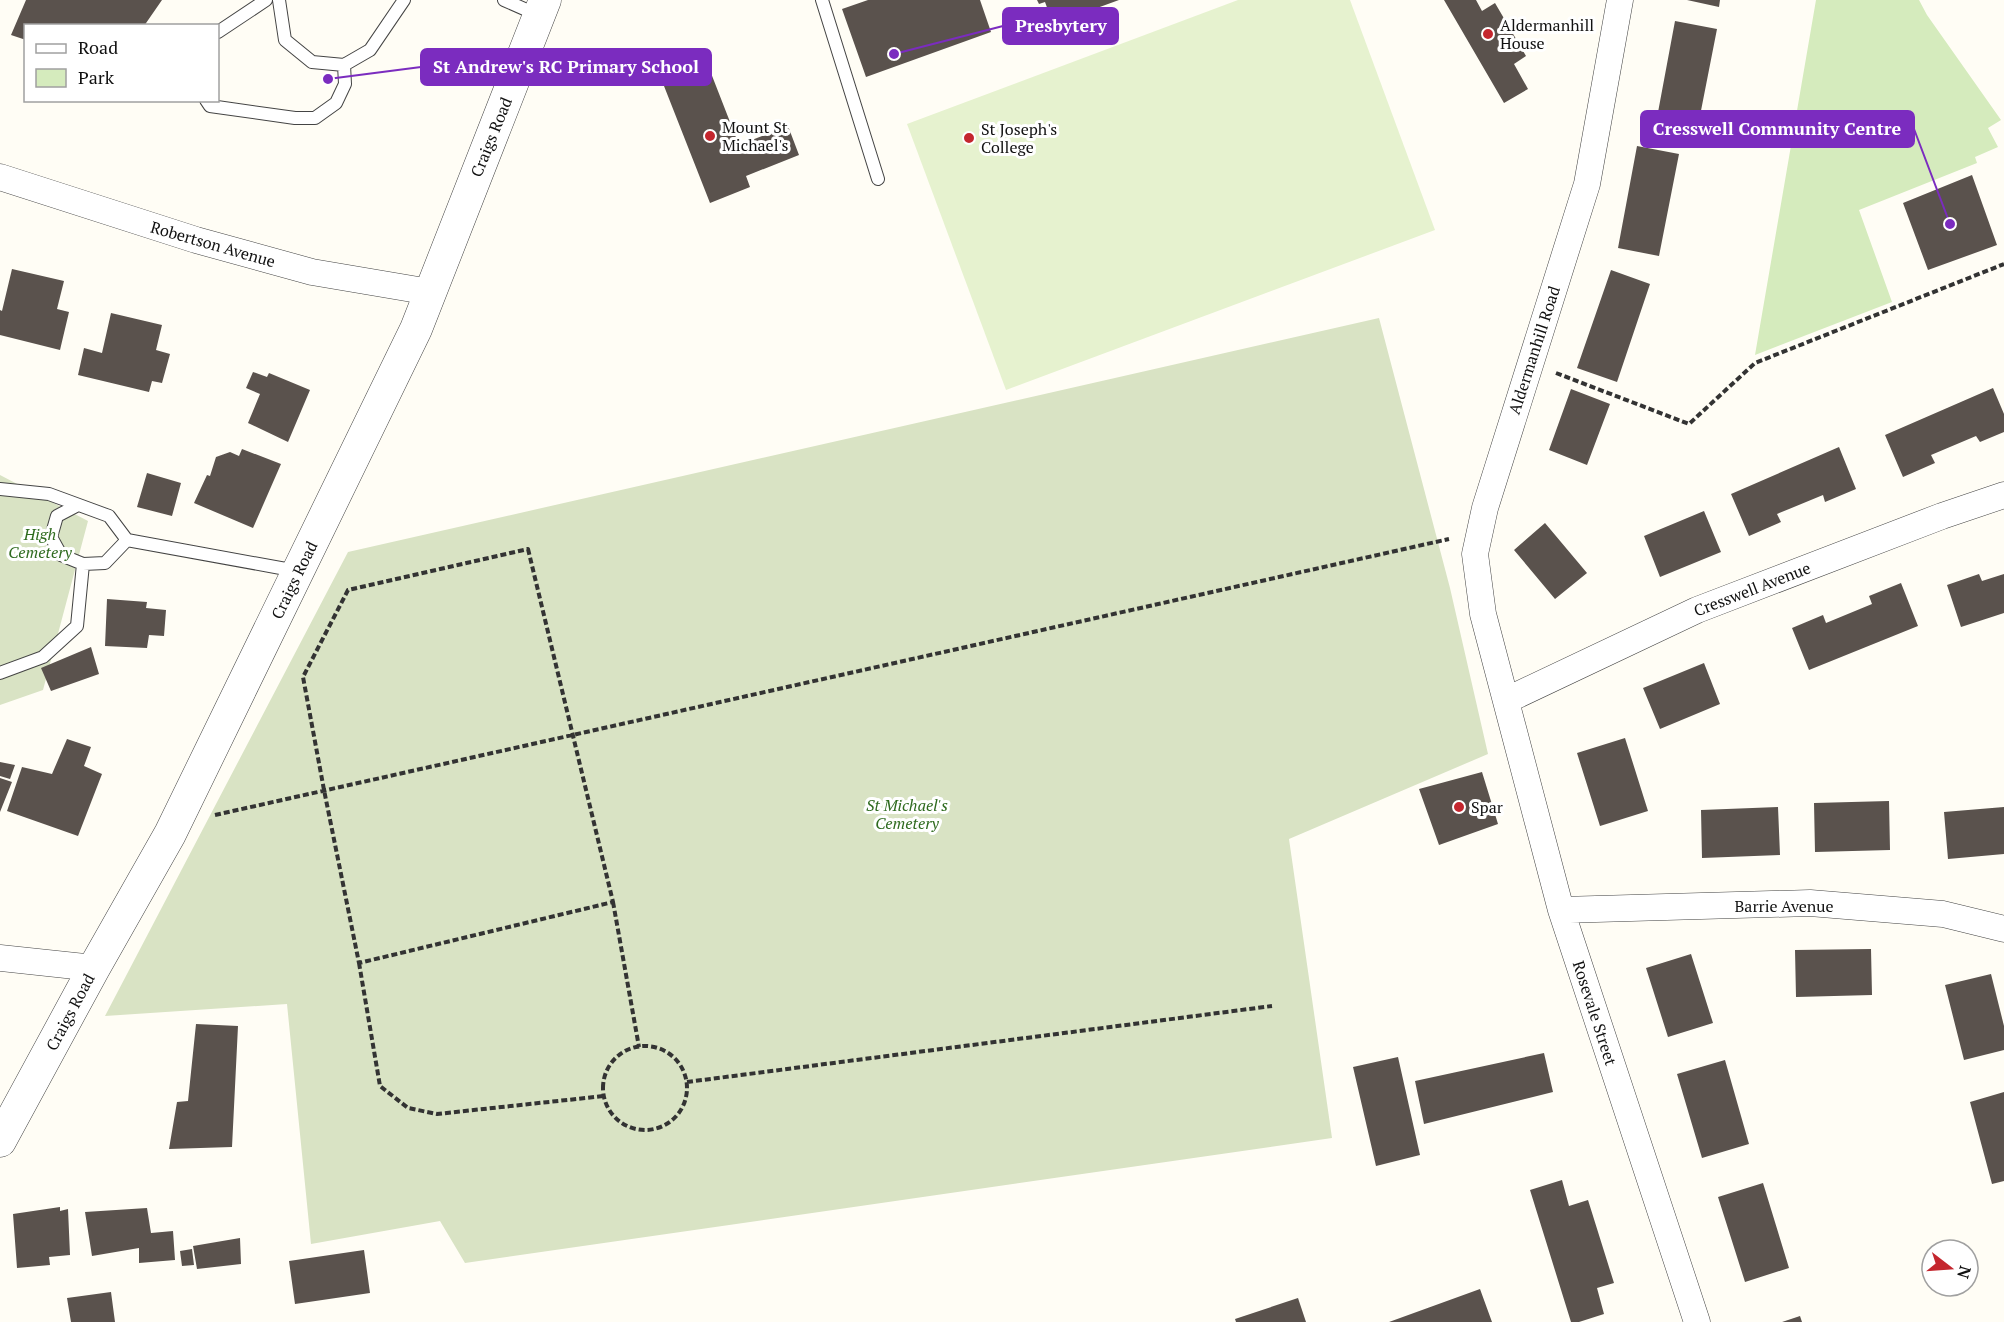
<svg xmlns="http://www.w3.org/2000/svg" width="2004" height="1322" viewBox="0 0 2004 1322" font-family="'PT Serif',serif">
  <style>
    .green { fill: #d5ebbd }
    .cemetery { fill: #d9e3c4 }
    .pitch { fill: #e6f2cf }
    .building { fill: #5a524d }
    .lines { fill: none; stroke-linecap: round; stroke-linejoin: round }
    .service-casing { stroke: #444; stroke-width: 14 }
    .minor-casing { stroke: #444; stroke-width: 27 }
    .tertiary-casing { stroke: #444; stroke-width: 33 }
    .path { stroke: #333; stroke-width: 4; stroke-dasharray: 6 3; stroke-linecap: butt }
    .service { stroke: #fff; stroke-width: 12 }
    .minor { stroke: #fff; stroke-width: 26 }
    .tertiary { stroke: #fff; stroke-width: 32 }
    .poi-dot { fill: #c4262e; stroke: #fff; stroke-width: 2 }
    .labels { text-anchor: middle; dominant-baseline: central; stroke-width: 6; stroke-linejoin: round; paint-order: stroke }
    .poi-label { font-size: 16px; fill: #111; stroke: #fff; text-anchor: start }
    .street-label { font-size: 16px; fill: #111; stroke: #fff }
    .park-label { font-size: 16px; font-style: italic; fill: #2f6b1f; stroke: #fff }
    .leader { fill: none; stroke: #7b2cbf; stroke-width: 2 }
    .callout-dot { fill: #7b2cbf; stroke: #fff; stroke-width: 2 }
    .callout { fill: #7b2cbf; stroke: #7b2cbf; stroke-width: 2 }
    .callout-label { font-size: 18px; text-anchor: middle; font-weight: bold; fill: #fff }
  </style>
  <rect width="100%" height="100%" fill="#fffdf5"/>
  <path class="green" d="M 1816,0 L 1919,0 L 1927,15 L 2001,120 L 1988,128 L 1998,147 L 1975,157 L 1977,163 L 1859,210 L 1892,302 L 1755,355 Z"/>
  <path class="cemetery" d="M 1379,318 L 1450,588 L 1488,754 L 1289,839 L 1332,1138 L 465,1263 L 440,1221 L 311,1244 L 287,1004 L 105,1016 L 348,552 Z
    M 0,475 L 88,521 L 43,690 L 0,705 Z"/>
  <path class="pitch" d="M 1238,0 L 1350,0 L 1435,230 L 1006,390 L 907,124 Z"/>
  <path class="building" d="M 26,0 L 162,0 L 144,26 L 26,26 L 26,40 L 11,35 Z
    M 868,0 L 980,0 L 991,32 L 866,77 L 842,9 Z
    M 1037,0 L 1119,0 L 1053,24 L 1045,2 L 1039,4 Z
    M 1444,0 L 1476,0 L 1482,11 L 1495,3 L 1526,56 L 1514,64 L 1528,89 L 1504,103 Z
    M 1687,0 L 1720,0 L 1719,7 Z
    M 1675,21 L 1717,29 L 1697,131 L 1656,123 Z
    M 709,68 L 739,145 L 788,126 L 799,155 L 746,176 L 750,187 L 710,203 L 664,86 Z
    M 1637,146 L 1679,154 L 1659,256 L 1618,248 Z
    M 1972,175 L 1997,245 L 1928,270 L 1903,203 Z
    M 12,269 L 64,281 L 57,309 L 69,312 L 60,350 L 0,335 L 0,310 L 2,311 Z
    M 1611,270 L 1650,284 L 1617,382 L 1577,368 Z
    M 111,313 L 162,325 L 156,350 L 170,354 L 162,383 L 152,381 L 149,392 L 78,375 L 84,348 L 102,353 Z
    M 253,372 L 267,377 L 269,373 L 310,390 L 288,442 L 248,423 L 260,394 L 246,388 Z
    M 1993,388 L 2004,414 L 2004,432 L 1980,442 L 1976,436 L 1931,455 L 1935,463 L 1903,477 L 1885,435 Z
    M 1571,389 L 1610,404 L 1587,465 L 1549,450 Z
    M 1839,447 L 1856,489 L 1825,502 L 1823,495 L 1777,514 L 1781,522 L 1749,536 L 1731,494 Z
    M 242,449 L 281,464 L 253,528 L 194,503 L 207,475 L 210,476 L 216,457 L 230,452 L 239,456 Z
    M 147,473 L 181,483 L 172,516 L 137,507 Z
    M 1704,511 L 1721,552 L 1660,577 L 1644,536 Z
    M 1545,523 L 1587,573 L 1555,599 L 1514,550 Z
    M 1979,574 L 1982,581 L 2004,574 L 2004,613 L 1961,627 L 1947,585 Z
    M 1901,583 L 1918,626 L 1809,670 L 1792,628 L 1823,615 L 1826,623 L 1872,604 L 1869,596 Z
    M 107,599 L 147,602 L 146,608 L 166,610 L 164,636 L 149,635 L 147,648 L 105,646 Z
    M 91,647 L 99,674 L 51,691 L 41,668 Z
    M 1704,663 L 1720,704 L 1660,729 L 1643,688 Z
    M 1625,738 L 1648,811 L 1600,826 L 1577,753 Z
    M 67,739 L 91,747 L 84,766 L 102,774 L 78,836 L 7,811 L 22,767 L 52,774 Z
    M 0,762 L 15,765 L 10,779 L 0,776 Z
    M 1482,772 L 1498,824 L 1439,845 L 1419,789 Z
    M 0,778 L 12,782 L 0,812 Z
    M 1889,801 L 1890,850 L 1815,852 L 1814,803 Z
    M 1778,807 L 1780,855 L 1702,858 L 1701,810 Z
    M 2004,807 L 2004,854 L 1948,859 L 1944,812 Z
    M 1871,949 L 1872,995 L 1796,997 L 1795,950 Z
    M 1691,954 L 1713,1023 L 1668,1037 L 1646,968 Z
    M 1991,974 L 2004,1026 L 2004,1050 L 1964,1060 L 1945,985 Z
    M 196,1024 L 238,1026 L 232,1147 L 169,1149 L 177,1102 L 188,1101 Z
    M 1544,1053 L 1553,1092 L 1424,1124 L 1415,1081 Z
    M 1398,1057 L 1420,1155 L 1376,1166 L 1353,1067 Z
    M 1725,1060 L 1749,1144 L 1702,1158 L 1677,1074 Z
    M 2004,1092 L 2004,1181 L 1992,1184 L 1970,1102 Z
    M 1562,1180 L 1569,1206 L 1588,1200 L 1614,1283 L 1597,1288 L 1604,1314 L 1579,1322 L 1571,1322 L 1530,1190 Z
    M 1763,1183 L 1789,1268 L 1745,1282 L 1718,1197 Z
    M 60,1207 L 60,1211 L 68,1209 L 70,1255 L 49,1257 L 50,1265 L 17,1268 L 13,1214 Z
    M 147,1208 L 151,1233 L 173,1231 L 175,1260 L 139,1263 L 139,1248 L 92,1256 L 85,1212 Z
    M 240,1238 L 241,1264 L 197,1269 L 193,1246 Z
    M 192,1249 L 194,1265 L 182,1266 L 180,1251 Z
    M 364,1250 L 370,1293 L 295,1304 L 289,1261 Z
    M 1480,1289 L 1492,1322 L 1389,1322 Z
    M 111,1292 L 115,1322 L 71,1322 L 67,1298 Z
    M 1298,1298 L 1306,1322 L 1236,1322 L 1235,1319 Z
    M 1800,1316 L 1802,1322 L 1782,1322 Z"/>
  <g class="lines">
    <defs>
      <path id="service" d="M 279,0 L 285,40 L 312,62 L 344,65 L 370,50 L 404,0
        M 504,0 L 538,15
        M 822,0 L 878,179
        M 218,32 L 266,0
        M 206,100 L 210,106 L 295,118 L 315,118 L 336,103 L 345,84 L 344,65
        M 0,489 L 49,494 L 109,516 L 127,540 L 297,571
        M 78,505 L 57,516 L 51,537 L 61,555 L 83,564
        M 0,673 L 43,657 L 77,626 L 83,564 L 105,563 L 127,540"/>
      <path id="minor" d="M 1620,0 L 1587,184 L 1485,508 L 1475,554 L 1483,614 L 1561,910 L 1697,1322
        M 0,177 L 196,240 L 312,272 L 430,292
        M 1507,700 L 1697,610 L 1942,516 L 2004,495
        M 1561,910 L 1810,903 L 1943,914 L 2004,929
        M 0,958 L 94,968"/>
      <path id="tertiary" d="M 0,1141 L 94,968 L 170,834 L 416,329 L 545,0"/>
    </defs>
    <use href="#service" class="service-casing"/>
    <use href="#minor" class="minor-casing"/>
    <use href="#tertiary" class="tertiary-casing"/>
    <path class="path" d="M 1556,373 L 1689,424 L 1755,363 L 2004,264
      M 528,549 L 613,902 L 359,963 L 324,790 L 303,677 L 348,590 Z
      M 215,815 L 1449,539
      M 613,902 L 639,1047
      M 359,963 L 380,1086 L 408,1108 L 437,1114 L 604,1096
      M603 1088a42 42 0 1 1 84 0a42 42 0 1 1-84 0Z
      M 687,1082 L 1272,1006"/>
    <use href="#service" class="service"/>
    <use href="#minor" class="minor"/>
    <use href="#tertiary" class="tertiary"/>
  </g>
  <g class="poi-dot">
    <circle cx="1488" cy="34" r="6"/>
    <circle cx="710" cy="136" r="6"/>
    <circle cx="969" cy="138" r="6"/>
    <circle cx="1459" cy="807" r="6"/>
  </g>
  <g class="labels">
    <g class="poi-label">
      <text x="1500" y="25">Aldermanhill<tspan x="1500" dy="18">House</tspan></text>
      <text x="722" y="127">Mount St<tspan x="722" dy="18">Michael's</tspan></text>
      <text x="981" y="129">St Joseph's<tspan x="981" dy="18">College</tspan></text>
      <text x="1471" y="807">Spar</text>
    </g>
    <g class="street-label">
      <text transform="translate(491 137) rotate(-68)">Craigs Road</text>
      <text transform="translate(213 244) rotate(16)">Robertson Avenue</text>
      <text transform="translate(1534 350) rotate(-72)">Aldermanhill Road</text>
      <text transform="translate(294 580) rotate(-64)">Craigs Road</text>
      <text transform="translate(1752 589) rotate(-21)">Cresswell Avenue</text>
      <text x="1784" y="906">Barrie Avenue</text>
      <text transform="translate(70 1012) rotate(-62)">Craigs Road</text>
      <text transform="translate(1595 1013) rotate(72)">Rosevale Street</text>
    </g>
    <g class="park-label">
      <text x="40" y="534">High<tspan x="40" dy="18">Cemetery</tspan></text>
      <text x="907" y="805">St Michael's<tspan x="907" dy="18">Cemetery</tspan></text>
    </g>
  </g>
  <path class="leader" d="M894 54L1003 26M328 79L421 67M1950 224L1914 129"/>
  <g class="callout-dot">
    <circle cx="894" cy="54" r="6"/>
    <circle cx="328" cy="79" r="6"/>
    <circle cx="1950" cy="224" r="6"/>
  </g>
  <g class="callout">
    <rect x="1003" y="8" width="115" height="36" rx="6"/>
    <rect x="421" y="49" width="290" height="36" rx="6"/>
    <rect x="1641" y="111" width="273" height="36" rx="6"/>
  </g>
  <g class="callout-label">
    <text x="1061" y="32">Presbytery</text>
    <text x="566" y="73">St Andrew's RC Primary School</text>
    <text x="1777" y="135">Cresswell Community Centre</text>
  </g>
  <rect x="24" y="24" width="195" height="78" fill="#ffffff" stroke="#a0a0a0" stroke-width="1.5"/>
  <rect x="36" y="44" width="30" height="9" fill="#ffffff" stroke="#a0a0a0" stroke-width="1.5"/>
  <text x="78" y="54" font-size="18" fill="#111111">Road</text>
  <rect x="36" y="69" width="30" height="18" fill="#d5ebbd" stroke="#a0a0a0" stroke-width="1.5"/>
  <text x="78" y="84" font-size="18" fill="#111111">Park</text>
  <g transform="translate(1950 1268) rotate(107)"><circle r="28" fill="#ffffff" stroke="#a0a0a0" stroke-width="1.5"/>
  <path d="M0-4.5L10 22L0 15L-10 22Z" fill="#c4262e"/>
  <text y="-9" font-size="16" font-weight="bold" text-anchor="middle" fill="#111111">N</text>
  </g>
</svg>
